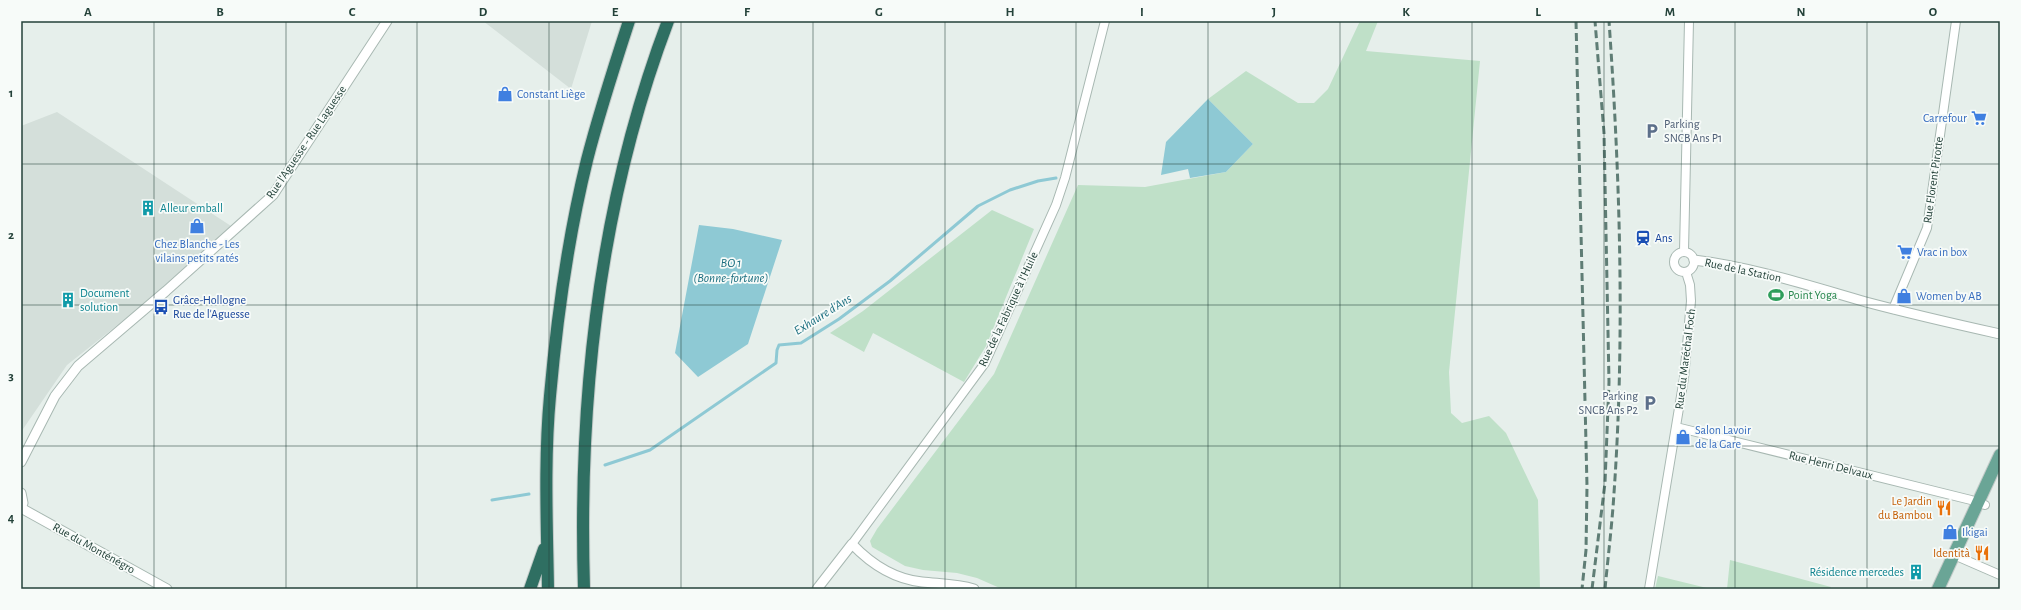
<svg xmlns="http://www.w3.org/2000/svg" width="2021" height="610" viewBox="0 0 2021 610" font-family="'Alegreya Sans',sans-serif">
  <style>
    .built { fill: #d4dfda }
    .green { fill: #bfe0c8 }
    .water { fill: #8ec9d4 }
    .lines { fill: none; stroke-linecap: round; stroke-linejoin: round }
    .stream { stroke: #8ec9d4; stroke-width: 3 }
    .minor-casing { stroke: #a8b8b2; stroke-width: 10 }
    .tertiary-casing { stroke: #a8b8b2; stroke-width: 11 }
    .primary-casing { stroke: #c2cac8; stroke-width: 14 }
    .motorway-casing { stroke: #c2cac8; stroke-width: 14 }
    .minor { stroke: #fff; stroke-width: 8 }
    .tertiary { stroke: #fff; stroke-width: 9 }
    .primary { stroke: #6aa596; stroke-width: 12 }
    .motorway { stroke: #2f6f62; stroke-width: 12 }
    .rail { stroke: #5f7d75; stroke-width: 3; stroke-dasharray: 8 4; stroke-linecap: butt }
    .grid { fill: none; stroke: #24423a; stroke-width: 1; stroke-opacity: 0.55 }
    .labels { text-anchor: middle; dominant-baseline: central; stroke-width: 3.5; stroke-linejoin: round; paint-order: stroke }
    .shop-label { font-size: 12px; fill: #366cbe; stroke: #f7fbf9; text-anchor: start }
    .service-label { font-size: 12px; fill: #4e5e75; stroke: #f7fbf9; text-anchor: start }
    .street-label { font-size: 12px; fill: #24423a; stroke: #f7fbf9 }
    .culture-label { font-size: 12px; fill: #0d838f; stroke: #f7fbf9; text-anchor: start }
    .transit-label { font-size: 12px; fill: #164399; stroke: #f7fbf9; text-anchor: start }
    .leisure-label { font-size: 12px; fill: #27864d; stroke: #f7fbf9; text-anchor: start }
    .food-label { font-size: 12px; fill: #c56008; stroke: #f7fbf9; text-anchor: end }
    .water-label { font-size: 13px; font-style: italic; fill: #1c6f80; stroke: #f7fbf9 }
    .neatline { fill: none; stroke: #24423a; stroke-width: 1.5 }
    .grid-label { font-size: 13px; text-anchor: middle; font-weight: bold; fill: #24423a }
  </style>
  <rect width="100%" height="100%" fill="#e6efeb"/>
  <path class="built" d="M 483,21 L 592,21 L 571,89 Z
    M 57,112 L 231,226 L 139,308 L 67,365 L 21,432 L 21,126 Z"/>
  <path class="green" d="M 1360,21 L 1378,21 L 1366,51 L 1480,61 L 1449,372 L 1451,413 L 1462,423 L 1489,416 L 1506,433 L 1538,500 L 1540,589 L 1002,589 L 977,578 L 957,573 L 923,570 L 905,566 L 872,547 L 870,541 L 877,529 L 994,374 L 1078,185 L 1145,187 L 1226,172 L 1253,144 L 1208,99 L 1246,71 L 1298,103 L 1314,103 L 1328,89 Z
    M 992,210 L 1034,229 L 986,346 L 964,382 L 873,333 L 864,352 L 830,333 L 863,311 Z
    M 1730,560 L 1831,587 L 1830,589 L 1727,589 Z
    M 1658,576 L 1711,589 L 1655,589 Z"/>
  <path class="water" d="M 1208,99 L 1253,144 L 1226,172 L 1190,178 L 1188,169 L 1161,175 L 1166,142 Z
    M 699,225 L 733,229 L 782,240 L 748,344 L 698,377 L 675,353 Z"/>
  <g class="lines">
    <path class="stream" d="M 605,465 L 650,450 L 776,363 L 777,350 L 779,345 L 801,343 L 839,319 L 890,281 L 978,206 L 1010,190 L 1038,181 L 1056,178
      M 492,500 L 529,494"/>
    <defs>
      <path id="minor" d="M 1684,251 L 1689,21
        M1674 262a10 10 0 1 1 20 0a10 10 0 1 1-20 0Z
        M 1893,309 L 1927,228 L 1956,21
        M 1676,427 L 1971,500 L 1985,505
        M 852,544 L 985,363 L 1056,205 L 1065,178 L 1105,21
        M 1954,555 L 2000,575
        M 1649,589 L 1684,378 L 1691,301 L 1690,285 L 1686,272"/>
      <path id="tertiary" d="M 1694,260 C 1752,267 1810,286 1866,302 C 1911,314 1955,324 2000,334
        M 21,462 L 55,396 L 78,366 L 166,291 L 273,195 L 387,21
        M 21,493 L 23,503 L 21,508
        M 21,508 L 167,589
        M 817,589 L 852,544 C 871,564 894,579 922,582 C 940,584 957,584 974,589"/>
      <path id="primary" d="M 1938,589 L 2000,455"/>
      <path id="motorway" d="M 530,589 L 544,549
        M 548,589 C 547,525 544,460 550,396 C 557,317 568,237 587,160 C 599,113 614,67 629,21
        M 584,589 C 578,396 599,203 668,21"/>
    </defs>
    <use href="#minor" class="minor-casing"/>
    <use href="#tertiary" class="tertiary-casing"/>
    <use href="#primary" class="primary-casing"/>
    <use href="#motorway" class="motorway-casing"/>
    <use href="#minor" class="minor"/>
    <use href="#tertiary" class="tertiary"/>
    <use href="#primary" class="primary"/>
    <use href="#motorway" class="motorway"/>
    <path class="rail" d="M 1576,21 L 1587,486 L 1586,550 L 1582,589
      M 1592,589 L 1605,483 L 1609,382 L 1604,133 L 1595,21
      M 1605,589 C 1608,557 1612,525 1614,493 C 1625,336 1620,178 1609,21"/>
  </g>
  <path class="grid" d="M 154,21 L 154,589M 286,21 L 286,589M 417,21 L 417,589M 549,21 L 549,589M 681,21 L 681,589M 813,21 L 813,589M 945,21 L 945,589M 1076,21 L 1076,589M 1208,21 L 1208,589M 1340,21 L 1340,589M 1472,21 L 1472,589M 1604,21 L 1604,589M 1735,21 L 1735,589M 1867,21 L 1867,589M 21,164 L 2000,164M 21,305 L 2000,305M 21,446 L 2000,446"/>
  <defs>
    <symbol id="shop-bare" viewBox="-9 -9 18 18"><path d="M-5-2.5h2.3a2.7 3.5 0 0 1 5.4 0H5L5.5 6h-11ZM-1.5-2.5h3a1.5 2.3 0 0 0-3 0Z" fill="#3f7fe0" stroke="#f7fbf9" stroke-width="2.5" paint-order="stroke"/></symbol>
    <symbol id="supermarket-bare" viewBox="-9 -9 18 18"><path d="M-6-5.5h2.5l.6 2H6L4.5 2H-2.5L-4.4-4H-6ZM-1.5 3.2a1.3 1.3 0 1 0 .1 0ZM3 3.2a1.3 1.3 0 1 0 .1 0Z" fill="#3f7fe0" stroke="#f7fbf9" stroke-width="2.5" paint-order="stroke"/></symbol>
    <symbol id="parking-bare" viewBox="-9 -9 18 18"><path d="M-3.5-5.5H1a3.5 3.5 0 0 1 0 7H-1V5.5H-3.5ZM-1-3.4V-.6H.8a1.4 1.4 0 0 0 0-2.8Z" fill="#5c6f8a" stroke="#f7fbf9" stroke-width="2.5" paint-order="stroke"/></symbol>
    <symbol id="building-bare" viewBox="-9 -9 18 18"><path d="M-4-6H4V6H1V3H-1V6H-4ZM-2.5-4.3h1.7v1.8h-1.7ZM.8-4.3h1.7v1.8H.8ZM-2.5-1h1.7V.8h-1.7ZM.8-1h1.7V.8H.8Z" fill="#0f9aa8" stroke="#f7fbf9" stroke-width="2.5" paint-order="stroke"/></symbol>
    <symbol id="station-bare" viewBox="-9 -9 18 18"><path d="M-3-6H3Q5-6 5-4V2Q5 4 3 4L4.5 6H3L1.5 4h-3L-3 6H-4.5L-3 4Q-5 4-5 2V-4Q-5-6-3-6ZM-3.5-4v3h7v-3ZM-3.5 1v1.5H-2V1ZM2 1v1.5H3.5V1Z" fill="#1a4fb4" stroke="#f7fbf9" stroke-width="2.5" paint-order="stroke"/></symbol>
    <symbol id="stadium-bare" viewBox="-9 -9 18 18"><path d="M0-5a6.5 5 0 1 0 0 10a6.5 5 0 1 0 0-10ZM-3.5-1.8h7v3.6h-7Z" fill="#2e9e5b" stroke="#f7fbf9" stroke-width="2.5" paint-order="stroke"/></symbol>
    <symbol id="bus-bare" viewBox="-9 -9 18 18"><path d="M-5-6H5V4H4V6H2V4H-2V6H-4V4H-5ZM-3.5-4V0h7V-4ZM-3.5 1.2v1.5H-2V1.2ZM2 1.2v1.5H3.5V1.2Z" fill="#1a4fb4" stroke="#f7fbf9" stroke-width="2.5" paint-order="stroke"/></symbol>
    <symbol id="restaurant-bare" viewBox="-9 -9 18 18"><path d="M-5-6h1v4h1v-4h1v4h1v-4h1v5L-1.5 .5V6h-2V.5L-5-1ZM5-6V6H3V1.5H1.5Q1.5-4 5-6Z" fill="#e8710a" stroke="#f7fbf9" stroke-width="2.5" paint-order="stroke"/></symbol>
  </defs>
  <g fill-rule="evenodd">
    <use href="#shop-bare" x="494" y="83" width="22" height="22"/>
    <use href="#supermarket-bare" x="1968" y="107" width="22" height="22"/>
    <use href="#parking-bare" x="1641" y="120" width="22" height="22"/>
    <use href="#building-bare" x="137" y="197" width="22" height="22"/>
    <use href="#shop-bare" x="186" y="215" width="22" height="22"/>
    <use href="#station-bare" x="1632" y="227" width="22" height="22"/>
    <use href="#supermarket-bare" x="1894" y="241" width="22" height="22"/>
    <use href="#stadium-bare" x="1765" y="284" width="22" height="22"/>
    <use href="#shop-bare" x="1893" y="285" width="22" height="22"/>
    <use href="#building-bare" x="57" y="289" width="22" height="22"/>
    <use href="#bus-bare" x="150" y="296" width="22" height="22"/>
    <use href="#parking-bare" x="1639" y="392" width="22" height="22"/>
    <use href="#shop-bare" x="1672" y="426" width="22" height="22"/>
    <use href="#restaurant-bare" x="1933" y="497" width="22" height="22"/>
    <use href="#shop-bare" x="1939" y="521" width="22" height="22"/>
    <use href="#restaurant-bare" x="1971" y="542" width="22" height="22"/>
    <use href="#building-bare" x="1905" y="561" width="22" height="22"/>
  </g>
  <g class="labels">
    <g class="shop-label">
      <text x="517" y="94">Constant Liège</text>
      <text x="1967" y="118" text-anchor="end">Carrefour</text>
      <text x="197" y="244" text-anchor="middle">Chez Blanche - Les<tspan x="197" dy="14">vilains petits ratés</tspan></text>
      <text x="1917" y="252">Vrac in box</text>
      <text x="1916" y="296">Women by AB</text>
      <text x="1695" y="430">Salon Lavoir<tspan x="1695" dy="14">de la Gare</tspan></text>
      <text x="1962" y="532">Ikigai</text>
    </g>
    <g class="service-label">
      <text x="1664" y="124">Parking<tspan x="1664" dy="14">SNCB Ans P1</tspan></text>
      <text x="1638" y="396" text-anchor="end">Parking<tspan x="1638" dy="14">SNCB Ans P2</tspan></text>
    </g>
    <g class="street-label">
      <text transform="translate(306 142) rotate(-56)">Rue l'Aguesse - Rue Laguesse</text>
      <text transform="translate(1933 180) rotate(-82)">Rue Florent Pirotte</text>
      <text transform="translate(1743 270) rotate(12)">Rue de la Station</text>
      <text transform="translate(1008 309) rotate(-65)">Rue de la Fabrique à l'Huile</text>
      <text transform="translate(1685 359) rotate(-83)">Rue du Maréchal Foch</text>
      <text transform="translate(1831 465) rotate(14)">Rue Henri Delvaux</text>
      <text transform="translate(94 548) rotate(29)">Rue du Monténégro</text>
    </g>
    <g class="culture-label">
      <text x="160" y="208">Alleur emball</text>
      <text x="80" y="293">Document<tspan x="80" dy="14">solution</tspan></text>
      <text x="1904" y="572" text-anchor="end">Résidence mercedes</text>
    </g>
    <g class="transit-label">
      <text x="1655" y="238">Ans</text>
      <text x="173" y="300">Grâce-Hollogne<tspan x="173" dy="14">Rue de l'Aguesse</tspan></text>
    </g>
    <g class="leisure-label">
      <text x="1788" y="295">Point Yoga</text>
    </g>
    <g class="food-label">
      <text x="1932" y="501">Le Jardin<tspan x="1932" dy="14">du Bambou</tspan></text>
      <text x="1970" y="553">Identità</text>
    </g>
    <g class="water-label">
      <text x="731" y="263">BO 1<tspan x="731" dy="15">(Bonne-fortune)</tspan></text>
      <text transform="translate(823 315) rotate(-32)">Exhaure d'Ans</text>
    </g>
  </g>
  <rect width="2021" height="610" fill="none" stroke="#f7fbf9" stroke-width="44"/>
  <rect x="22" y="22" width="1977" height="566" class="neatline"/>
  <g class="grid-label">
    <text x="88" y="16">A</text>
    <text x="220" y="16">B</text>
    <text x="352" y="16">C</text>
    <text x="483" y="16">D</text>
    <text x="615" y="16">E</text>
    <text x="747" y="16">F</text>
    <text x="879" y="16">G</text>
    <text x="1010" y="16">H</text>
    <text x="1142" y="16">I</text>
    <text x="1274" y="16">J</text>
    <text x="1406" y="16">K</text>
    <text x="1538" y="16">L</text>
    <text x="1670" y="16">M</text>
    <text x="1801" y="16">N</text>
    <text x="1933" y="16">O</text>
    <text x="11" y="97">1</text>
    <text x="11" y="239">2</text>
    <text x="11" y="380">3</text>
    <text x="11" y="522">4</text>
  </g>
</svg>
